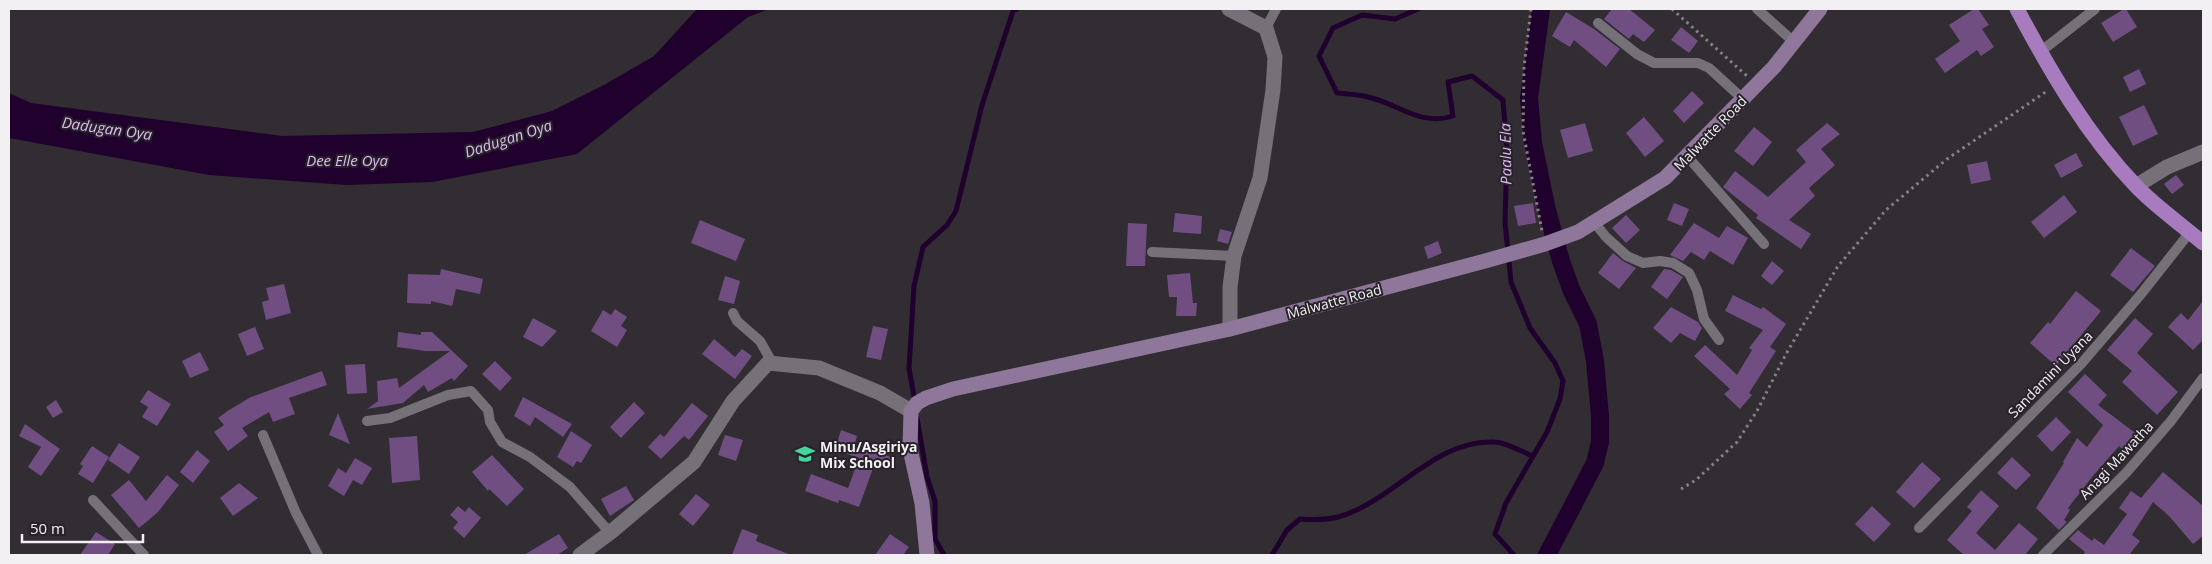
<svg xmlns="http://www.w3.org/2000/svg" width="2212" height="564" viewBox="0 0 2212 564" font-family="'Open Sans',sans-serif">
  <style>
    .water { fill: #20012e }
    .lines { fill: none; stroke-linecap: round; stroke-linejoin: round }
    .stream { stroke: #20012e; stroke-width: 5 }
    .canal { stroke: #20012e; stroke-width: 18 }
    .building { fill: #704e82 }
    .path { stroke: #858186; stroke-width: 3; stroke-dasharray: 2.5 4; stroke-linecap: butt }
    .lane { stroke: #767178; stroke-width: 10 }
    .street { stroke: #767178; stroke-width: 15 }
    .secondary { stroke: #8f769b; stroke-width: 15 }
    .primary { stroke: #a87bbf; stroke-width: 15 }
    .labels { text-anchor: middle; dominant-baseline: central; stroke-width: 4; stroke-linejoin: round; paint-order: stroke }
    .street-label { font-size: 14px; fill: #f3f0f4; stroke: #272329 }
    .poi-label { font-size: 14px; font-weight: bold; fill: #f3f0f4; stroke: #272329; text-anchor: start }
    .water-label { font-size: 15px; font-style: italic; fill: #e0b8f6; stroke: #272329 }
  </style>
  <rect width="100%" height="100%" fill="#312d33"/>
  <path class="water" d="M 697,9 L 769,9 L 748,17 L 577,154 L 432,182 L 346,185 L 209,175 L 9,138 L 9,93 L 31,103 L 282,136 L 473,132 L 552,111 L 604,85 L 654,56 Z"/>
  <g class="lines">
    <path class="stream" d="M 1418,9 L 1395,19 L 1362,15 L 1333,28 L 1319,56 L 1337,93 C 1347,94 1358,94 1368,97 C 1397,103 1421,127 1453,116 L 1448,82 L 1472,76 L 1503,100 L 1507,152 L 1505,222 L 1511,282 L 1530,328 L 1555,363 L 1563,381 L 1560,399 L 1547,432 L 1506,503 L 1495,534 L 1514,555
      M 915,402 L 909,368 L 914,286 L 923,247 L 947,225 L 956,211 L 982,105 L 1013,11 L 1017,9
      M 917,418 L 927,477 L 935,501 L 935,539 L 944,555
      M 1272,555 L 1287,530 L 1300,519 C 1313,520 1326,520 1338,517 C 1393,502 1434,439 1494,442 C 1506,442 1522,452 1533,456"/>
    <path class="canal" d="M 1541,9 L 1529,98 L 1533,143 L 1547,210 L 1561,261 L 1571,289 L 1588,324 L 1595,361 L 1600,416 L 1600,442 L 1595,463 L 1547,555"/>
  </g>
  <path class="building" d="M 1612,9 L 1629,9 L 1655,30 L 1644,42 L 1633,34 L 1629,39 L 1604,19 Z
    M 1974,9 L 1978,9 L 1989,25 L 1982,29 L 1994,47 L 1981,56 L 1977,50 L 1945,73 L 1935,59 L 1960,41 L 1949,25 Z
    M 2124,9 L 2126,9 L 2137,27 L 2113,42 L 2101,23 Z
    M 1566,12 L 1594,29 L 1620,49 L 1606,67 L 1574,40 L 1570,47 L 1552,36 Z
    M 1681,27 L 1698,41 L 1689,53 L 1671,40 Z
    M 2139,69 L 2146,84 L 2130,92 L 2123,77 Z
    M 1692,91 L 1704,103 L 1684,123 L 1673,111 Z
    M 2144,105 L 2158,134 L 2133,146 L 2119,117 Z
    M 1644,117 L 1664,141 L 1645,157 L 1626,133 Z
    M 1585,123 L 1593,151 L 1568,158 L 1560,130 Z
    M 1827,123 L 1840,134 L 1821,149 L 1835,165 L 1809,188 L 1815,196 L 1789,220 L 1811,234 L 1801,249 L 1756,218 L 1758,215 L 1723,187 L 1735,171 L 1768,197 L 1806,162 L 1796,150 Z
    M 1754,127 L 1772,142 L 1753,166 L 1734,151 Z
    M 2076,153 L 2083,166 L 2061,178 L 2054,165 Z
    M 1987,161 L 1991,180 L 1971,184 L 1967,165 Z
    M 2176,175 L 2184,185 L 2172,194 L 2164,184 Z
    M 2064,195 L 2077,212 L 2044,238 L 2031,222 Z
    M 1533,203 L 1536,223 L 1518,226 L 1514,206 Z
    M 1674,203 L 1689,209 L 1682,226 L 1667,220 Z
    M 1175,213 L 1202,216 L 1201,234 L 1173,232 Z
    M 1626,215 L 1640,230 L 1626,243 L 1612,228 Z
    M 700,220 L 745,239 L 736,261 L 691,243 Z
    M 1128,223 L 1147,224 L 1145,266 L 1126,266 Z
    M 1694,223 L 1719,238 L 1727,226 L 1748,238 L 1733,265 L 1710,251 L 1704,260 L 1691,252 L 1683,261 L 1670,255 Z
    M 1220,229 L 1232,232 L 1228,244 L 1217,241 Z
    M 1438,241 L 1442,253 L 1428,259 L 1424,247 Z
    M 2131,248 L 2155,266 L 2133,292 L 2110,275 Z
    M 1613,253 L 1623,261 L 1636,268 L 1619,289 L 1598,273 Z
    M 1772,261 L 1784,271 L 1772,285 L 1761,276 Z
    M 441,269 L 483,279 L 480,294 L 456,289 L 452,306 L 431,301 L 431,304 L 407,303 L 408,274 L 440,275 Z
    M 1664,269 L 1671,270 L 1683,277 L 1667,299 L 1651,287 Z
    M 1190,273 L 1193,303 L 1197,303 L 1196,316 L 1176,316 L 1177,297 L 1169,297 L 1167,275 Z
    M 725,276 L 740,281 L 734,304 L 718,300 Z
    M 284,284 L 291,313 L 266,320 L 262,302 L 269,300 L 266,288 Z
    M 2076,291 L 2101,311 L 2056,366 L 2030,343 L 2048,322 L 2050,324 Z
    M 1733,295 L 1761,309 L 1763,307 L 1786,324 L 1770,347 L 1776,351 L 1749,393 L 1752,395 L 1740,409 L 1724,394 L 1730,389 L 1694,356 L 1705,345 L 1737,375 L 1752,350 L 1749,348 L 1763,330 L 1725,311 Z
    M 2203,301 L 2203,340 L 2193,350 L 2168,327 L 2181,313 L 2188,320 Z
    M 1671,307 L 1698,322 L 1702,328 L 1695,341 L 1680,333 L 1671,343 L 1653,328 Z
    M 615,309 L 627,317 L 621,326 L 627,330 L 617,347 L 591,331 L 603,310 L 611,315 Z
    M 533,318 L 557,331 L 542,347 L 523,337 Z
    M 2135,318 L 2153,334 L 2137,353 L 2178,392 L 2157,415 L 2122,382 L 2132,371 L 2107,350 Z
    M 873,326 L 888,329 L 881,360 L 866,357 Z
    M 255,327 L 264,349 L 247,356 L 238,334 Z
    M 398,332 L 421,335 L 421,332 L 432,332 L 468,366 L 454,381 L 452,378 L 428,392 L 424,385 L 403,403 L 367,409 L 378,401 L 377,381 L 397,378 L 399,388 L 450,351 L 426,351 L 397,347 Z
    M 714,339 L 735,357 L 742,349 L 752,356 L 735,379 L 702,354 Z
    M 200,352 L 209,370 L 190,378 L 182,361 Z
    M 495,361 L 512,378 L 500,391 L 482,374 Z
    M 365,364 L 367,393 L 347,394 L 345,365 Z
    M 322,371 L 327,385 L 289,398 L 295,414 L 273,422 L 269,412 L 242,428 L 248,436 L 228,451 L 214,432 L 224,425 L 218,418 L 229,410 L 251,397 Z
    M 2085,374 L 2107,395 L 2098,405 L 2134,432 L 2135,430 L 2144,440 L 2128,455 L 2119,446 L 2092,477 L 2068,508 L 2070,510 L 2064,520 L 2067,522 L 2059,530 L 2036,508 L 2064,463 L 2063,462 L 2077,438 L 2087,447 L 2103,425 L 2068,392 Z
    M 148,390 L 171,404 L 157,426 L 142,417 L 148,407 L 140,402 Z
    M 523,397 L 572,424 L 563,437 L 535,417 L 530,426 L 514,416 Z
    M 56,400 L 63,412 L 53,418 L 46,407 Z
    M 634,402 L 645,413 L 621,438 L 610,427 Z
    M 692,403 L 708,416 L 689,440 L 684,436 L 661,459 L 648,447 L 660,434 L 664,437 Z
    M 338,413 L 350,444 L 329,435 Z
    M 2056,417 L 2071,432 L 2052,452 L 2037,436 Z
    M 25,424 L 60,449 L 41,476 L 28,467 L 41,447 L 19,436 Z
    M 841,430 L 857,436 L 855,443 L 893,458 L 890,468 L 875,463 L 859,507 L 839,500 L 838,503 L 805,491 L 811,474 L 848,488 L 859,458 L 835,450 Z
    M 571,431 L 592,445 L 581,463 L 577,461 L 573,467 L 557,457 Z
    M 725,435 L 743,440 L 736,461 L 718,455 Z
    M 417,436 L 420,480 L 392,483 L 389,438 Z
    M 119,443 L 140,457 L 129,474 L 108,460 Z
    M 92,446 L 109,457 L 93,483 L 78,474 L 83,466 L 80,464 Z
    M 197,450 L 210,461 L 193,483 L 180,472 Z
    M 492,455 L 524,489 L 507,506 L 489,489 L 488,491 L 472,472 Z
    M 2012,457 L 2031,475 L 2016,490 L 1997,473 Z
    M 355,458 L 372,468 L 362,485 L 353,480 L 344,496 L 328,486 L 338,468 L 346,473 Z
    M 1922,462 L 1941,479 L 1914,508 L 1896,492 Z
    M 2163,472 L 2203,506 L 2203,536 L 2193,544 L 2169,516 L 2153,502 L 2132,535 L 2140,541 L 2129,555 L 2083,555 L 2085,552 L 2069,539 L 2078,530 L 2092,541 L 2094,538 L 2104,545 L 2127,514 L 2119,508 L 2131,491 L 2141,498 Z
    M 167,475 L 179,485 L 158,512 L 139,528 L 111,495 L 129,480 L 146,501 Z
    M 239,483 L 258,498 L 233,516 L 220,498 Z
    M 626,486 L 634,500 L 610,516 L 601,499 Z
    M 1981,490 L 1999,506 L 1976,533 L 1995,550 L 2019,523 L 2038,539 L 2025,555 L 1964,555 L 1947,540 L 1972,511 L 1967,507 Z
    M 696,494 L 710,505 L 693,526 L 679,514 Z
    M 458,506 L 465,512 L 469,507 L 481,518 L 464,538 L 453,528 L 458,522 L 450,515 Z
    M 1872,506 L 1891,524 L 1874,542 L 1855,524 Z
    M 742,529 L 758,535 L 756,541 L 791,555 L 732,555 Z
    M 96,532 L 115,544 L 108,555 L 80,555 Z
    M 559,534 L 568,548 L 557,555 L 524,555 Z
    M 890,534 L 909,547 L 903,555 L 875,555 Z"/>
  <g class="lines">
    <path class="path" d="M 1531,9 L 1524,67 L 1523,131 L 1542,231
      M 1672,9 L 1747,76
      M 1681,489 L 1696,480 L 1737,442 L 1757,411 L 1786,354 L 1838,266 L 1886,210 L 1947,159 L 2047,91"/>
    <path class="lane" d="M 1757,9 L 1794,42
      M 1598,23 L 1637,54 L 1654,63 L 1698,63 L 1709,68 L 1743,99
      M 1266,28 L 1276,9
      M 2040,52 L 2095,9
      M 1687,156 L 1764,244
      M 1594,222 L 1606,237 L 1627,256 L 1643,263 L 1660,261 L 1673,263 L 1689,273 L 1697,290 L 1704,319 L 1719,340
      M 1152,252 L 1234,256
      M 733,313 L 737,321 L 760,341 L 773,364
      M 367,421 L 390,418 L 448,395 L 471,391 L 488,410 L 490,422 L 502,442 L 530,457 L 570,487 L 604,526 L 611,532
      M 263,435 L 296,513 L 318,555
      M 93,500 L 144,555
      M 1919,528 L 2081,364 L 2142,293 L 2190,232
      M 2043,555 L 2126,473 L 2171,421 L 2203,378"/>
    <path class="street" d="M 1229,9 L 1266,28 L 1275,57 L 1273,90 L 1260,178 L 1234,256 L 1230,287 L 1230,329
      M 2136,186 L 2167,167 L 2203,152
      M 580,555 L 611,532 L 694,462 L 733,401 L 768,363 L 819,368 L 880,393 L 911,411"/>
    <path class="secondary" d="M 927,555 L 922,503 L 910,449 L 911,411 L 917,403 L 926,398 L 953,389 L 1230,329 L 1485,261 L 1545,244 L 1578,232 L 1665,178 L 1774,67 L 1820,9"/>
    <path class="primary" d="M 2017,9 C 2050,71 2087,135 2136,186 C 2156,207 2181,224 2203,243"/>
  </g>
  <defs>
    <symbol id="school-bare" viewBox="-9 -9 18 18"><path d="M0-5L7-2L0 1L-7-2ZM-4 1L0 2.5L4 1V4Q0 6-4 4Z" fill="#48d49d" stroke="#272329" stroke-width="2.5" paint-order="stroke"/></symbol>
  </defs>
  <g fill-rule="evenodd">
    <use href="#school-bare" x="791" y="440" width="28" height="28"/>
  </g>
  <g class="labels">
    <g class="street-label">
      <text transform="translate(1710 133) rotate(-46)">Malwatte Road</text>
      <text transform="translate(1334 301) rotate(-15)">Malwatte Road</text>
      <text transform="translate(2050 374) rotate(-46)">Sandamini Uyana</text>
      <text transform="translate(2116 460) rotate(-47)">Anagi Mawatha</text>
    </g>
    <g class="poi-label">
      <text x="820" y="446">Minu/Asgiriya<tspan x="820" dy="16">Mix School</tspan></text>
    </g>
    <g class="water-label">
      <text transform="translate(107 128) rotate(8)">Dadugan Oya</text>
      <text transform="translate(508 138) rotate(-18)">Dadugan Oya</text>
      <text transform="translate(1505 154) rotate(-91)">Paalu Ela</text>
      <text x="347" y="160">Dee Elle Oya</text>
    </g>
  </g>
  <rect width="2212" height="564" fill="none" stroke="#f3f0f4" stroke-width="20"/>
  <path d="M22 534v8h121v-8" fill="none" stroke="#f3f0f4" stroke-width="2.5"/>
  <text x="30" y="534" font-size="15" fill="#f3f0f4" stroke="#272329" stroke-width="4" paint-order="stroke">50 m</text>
</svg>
